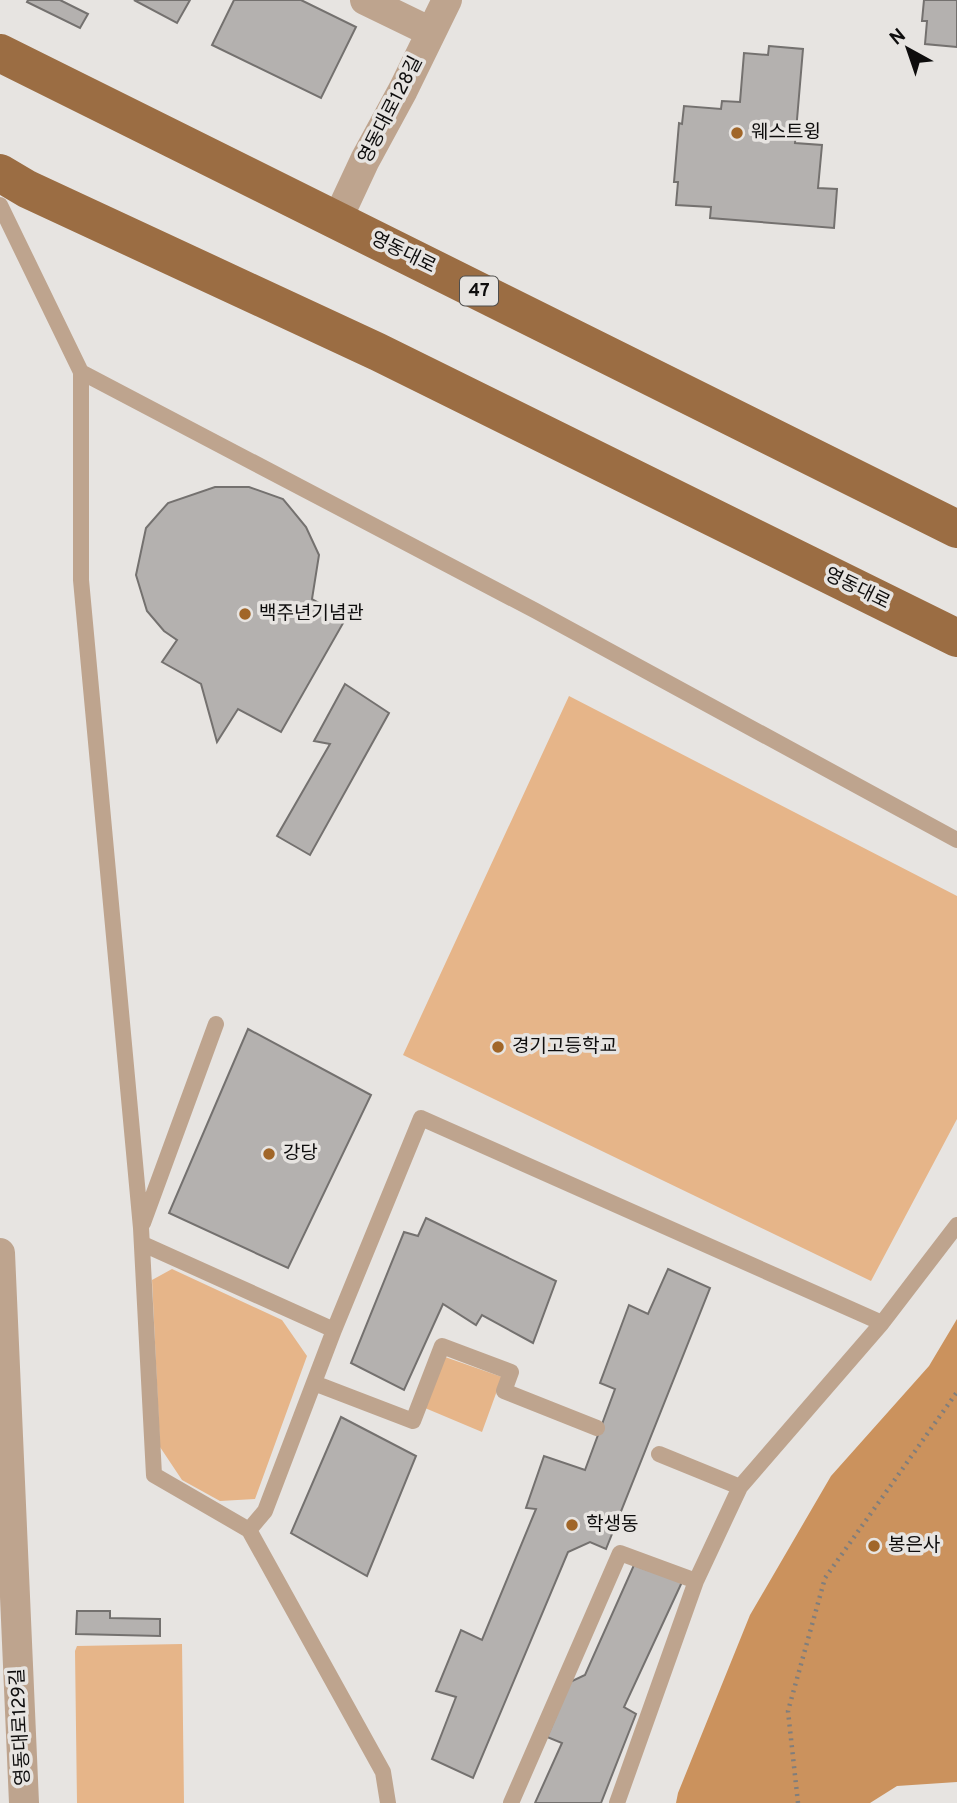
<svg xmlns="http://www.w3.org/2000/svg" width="957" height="1803" viewBox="0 0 957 1803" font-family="Overpass,'Noto Sans KR',sans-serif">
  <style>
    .green { fill: #e6b589 }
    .forest { fill: #cb925d }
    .building { fill: #b4b1af; stroke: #74716f; stroke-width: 2 }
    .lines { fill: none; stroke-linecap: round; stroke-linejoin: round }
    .path { stroke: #807e7c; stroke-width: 4.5; stroke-dasharray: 2 5; stroke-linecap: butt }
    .service { stroke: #bea48e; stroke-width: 16 }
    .minor { stroke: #bea48e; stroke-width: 30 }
    .primary { stroke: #9b6d43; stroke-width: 38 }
    .poi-dot { fill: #a16628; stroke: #e7e4e1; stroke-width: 2.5 }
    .labels { text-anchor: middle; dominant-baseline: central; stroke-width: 7; stroke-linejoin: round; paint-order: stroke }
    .shield { fill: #e7e4e1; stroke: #4f4e4d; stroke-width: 2 }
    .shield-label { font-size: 18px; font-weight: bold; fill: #0e0d0d }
    .street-label { font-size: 19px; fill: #0e0d0d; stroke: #e7e4e1 }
    .poi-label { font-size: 19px; fill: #0e0d0d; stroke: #e7e4e1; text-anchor: start }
  </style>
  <rect width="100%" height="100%" fill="#e7e4e1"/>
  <path class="green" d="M 569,696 L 957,896 L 957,1119 L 871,1281 L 403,1055 Z
    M 172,1269 L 282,1320 L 307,1356 L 255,1499 L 220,1501 L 182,1480 L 160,1447 L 152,1280 Z
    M 445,1357 L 502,1377 L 482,1432 L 425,1408 Z
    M 182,1644 L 184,1803 L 77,1803 L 75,1651 L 77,1646 Z"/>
  <path class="forest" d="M 957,1319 L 957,1782 L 897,1786 L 870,1803 L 676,1803 L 678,1793 L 750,1615 L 831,1476 L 929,1366 Z"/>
  <path class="building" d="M 28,0 L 60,0 L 88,14 L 80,28 L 27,2 Z
    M 134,0 L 190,0 L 177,23 Z
    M 234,0 L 301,0 L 356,27 L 321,98 L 212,45 Z
    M 924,0 L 957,0 L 957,47 L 925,44 L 927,21 L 922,21 Z
    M 769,46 L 803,49 L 795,143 L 822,145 L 818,188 L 837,189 L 834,228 L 710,218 L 711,207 L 676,205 L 678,182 L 674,182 L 679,123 L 682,124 L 684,106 L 721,109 L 722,101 L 740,102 L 744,53 L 768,55 Z
    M 215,487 L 249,487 L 283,499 L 306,527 L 319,555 L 312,599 L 346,618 L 281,732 L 238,709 L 217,742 L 201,684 L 162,662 L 177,640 L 164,631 L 147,611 L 136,575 L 146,528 L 168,503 Z
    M 345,684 L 389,713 L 310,855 L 277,836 L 330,744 L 314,741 Z
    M 248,1029 L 371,1095 L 288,1268 L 169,1213 Z
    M 426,1218 L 556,1281 L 533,1343 L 482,1315 L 476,1325 L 443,1304 L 404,1390 L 351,1363 L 404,1232 L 418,1236 Z
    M 668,1269 L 710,1288 L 606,1549 L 590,1542 L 568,1552 L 473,1778 L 432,1759 L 456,1697 L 436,1691 L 461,1630 L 482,1640 L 536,1509 L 526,1508 L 544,1456 L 585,1470 L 615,1389 L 600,1383 L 629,1305 L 648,1314 Z
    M 341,1417 L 416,1456 L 367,1576 L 291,1533 Z
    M 634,1565 L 682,1582 L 624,1707 L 636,1714 L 601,1803 L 535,1803 L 562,1743 L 547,1737 L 570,1682 L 585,1675 Z
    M 77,1611 L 110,1611 L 110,1618 L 160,1619 L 160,1636 L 76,1634 Z"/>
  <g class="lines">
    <path class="path" d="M 798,1803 L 788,1711 L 825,1578 L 957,1392"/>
    <path class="service" d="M 0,205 L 81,372 L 81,580 L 141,1228 L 154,1475 L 249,1530 L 383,1772 L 388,1803
      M 81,372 L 536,611 L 957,840
      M 143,1223 L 216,1024
      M 143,1244 L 334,1330 L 265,1511 L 249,1530
      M 334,1330 L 421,1118 L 882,1323
      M 314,1383 L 413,1421 L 442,1346 L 511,1372 L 504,1391 L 597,1428
      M 659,1454 L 740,1487
      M 511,1803 L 620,1553 L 696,1581
      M 617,1803 L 696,1581 L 740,1487 L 882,1323 L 957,1225"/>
    <path class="minor" d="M 365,0 L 431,32
      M 337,220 L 365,160 L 403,90 L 447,0
      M 0,1253 L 24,1803"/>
    <path class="primary" d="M 0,53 L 957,529
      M 0,173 L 27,189 L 378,352 L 957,638"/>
  </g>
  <g class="poi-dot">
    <circle cx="737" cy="133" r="7"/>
    <circle cx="245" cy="614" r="7"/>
    <circle cx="498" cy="1047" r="7"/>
    <circle cx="269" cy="1154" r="7"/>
    <circle cx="572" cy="1525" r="7"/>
    <circle cx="874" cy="1546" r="7"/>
  </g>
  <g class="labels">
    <rect class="shield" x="460" y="276.5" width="38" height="29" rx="5"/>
    <g class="shield-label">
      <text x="479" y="291">47</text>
    </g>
    <g class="street-label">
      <text transform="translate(391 110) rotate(-63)">영동대로128길</text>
      <text transform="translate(403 253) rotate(26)">영동대로</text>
      <text transform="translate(857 589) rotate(26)">영동대로</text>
      <text transform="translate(21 1727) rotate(-93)">영동대로129길</text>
    </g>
    <g class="poi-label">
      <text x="751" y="133">웨스트윙</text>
      <text x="259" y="614">백주년기념관</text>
      <text x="512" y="1047">경기고등학교</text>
      <text x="283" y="1154">강당</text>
      <text x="586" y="1525">학생동</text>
      <text x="888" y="1546">봉은사</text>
    </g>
  </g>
  <g transform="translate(908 49) rotate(320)" stroke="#e7e4e1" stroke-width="5" paint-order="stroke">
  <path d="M0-5L12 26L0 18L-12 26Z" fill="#0e0d0d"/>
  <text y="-10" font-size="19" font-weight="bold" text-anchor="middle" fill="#0e0d0d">N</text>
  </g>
</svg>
